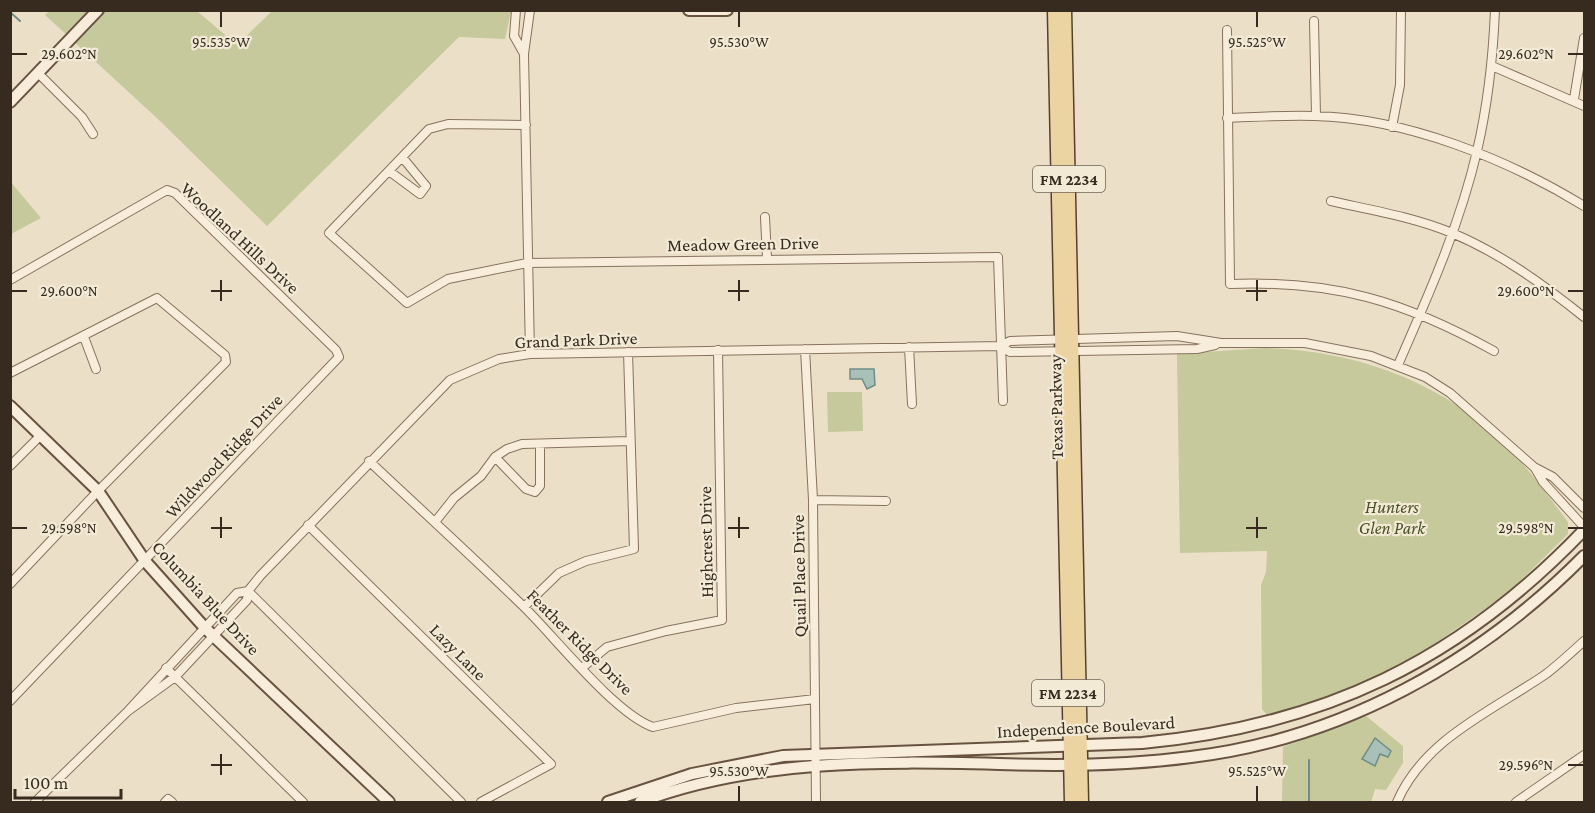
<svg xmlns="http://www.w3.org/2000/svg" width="1595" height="813" viewBox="0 0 1595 813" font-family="'Crimson Pro',serif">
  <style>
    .green { fill: #c5c99c }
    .water { fill: #a8c0b8; stroke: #6f8e85; stroke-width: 1.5 }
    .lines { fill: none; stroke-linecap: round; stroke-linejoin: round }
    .stream { stroke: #6f8e85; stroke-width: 2 }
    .street-casing { stroke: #86725e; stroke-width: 10 }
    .secondary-casing { stroke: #685341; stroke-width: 14 }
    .primary-casing { stroke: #544131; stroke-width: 15 }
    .street { stroke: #f7edda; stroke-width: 8 }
    .secondary { stroke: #f7edda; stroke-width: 10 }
    .primary { stroke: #ecd3a2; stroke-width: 12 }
    .ticks { fill: none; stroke: #372b20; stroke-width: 2 }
    .labels { text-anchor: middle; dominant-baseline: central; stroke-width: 4.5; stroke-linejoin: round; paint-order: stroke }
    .shield { fill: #f3ead6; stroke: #6f6457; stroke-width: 1.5 }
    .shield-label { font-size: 16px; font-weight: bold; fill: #372b20 }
    .street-label { font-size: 18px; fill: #372b20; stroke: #f3ead6 }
    .park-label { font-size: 18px; font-style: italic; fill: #495228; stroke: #f3ead6 }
    .ticks-label { font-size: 15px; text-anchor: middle; fill: #372b20; stroke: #f3ead6; stroke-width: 4.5; stroke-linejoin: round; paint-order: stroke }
  </style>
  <rect width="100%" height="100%" fill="#ebe0c7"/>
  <path class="green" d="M 50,10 L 197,11 L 237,45 L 272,11 L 511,11 L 505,39 L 459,37 L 267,226 L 160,121 L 45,15 Z
    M 10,181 L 41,218 L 11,234 L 10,234 Z
    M 1264,348 C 1349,350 1430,377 1495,434 C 1522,459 1546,493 1568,522 L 1568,534 L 1508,593 L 1404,665 L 1335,699 L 1277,716 L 1268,716 L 1262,709 L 1261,585 L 1266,572 L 1267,551 L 1180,553 L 1177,354 Z
    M 827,392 L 862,392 L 863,431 L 828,432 Z
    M 1366,716 L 1403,746 L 1403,763 L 1386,790 L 1375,789 L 1371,802 L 1282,802 L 1283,747 Z"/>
  <path class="water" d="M 850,369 L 874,369 L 875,385 L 867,389 L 862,379 L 850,379 Z
    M 1375,738 L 1391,751 L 1388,757 L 1380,754 L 1375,766 L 1362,759 Z"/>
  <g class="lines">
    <path class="stream" d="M 10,12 L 20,21
      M 1309,760 L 1309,802"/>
    <defs>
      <path id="street" d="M 516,10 L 514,36 L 523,52
        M 530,10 L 524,54 L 530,354
        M 1314,21 L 1316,116
        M 1227,30 L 1230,284 C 1334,280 1404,301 1494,351
        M 1492,66 L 1584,106
        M 38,73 L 82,117 L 93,134
        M 1574,99 L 1584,38
        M 1227,118 C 1256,117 1285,115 1314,116 C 1406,118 1507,159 1584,206
        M 526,125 L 448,124 L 429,129 L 329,233 L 407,303 L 448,279 L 527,263 L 998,257 L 1003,401
        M 1392,127 L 1400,85 L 1401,10
        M 389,171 L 420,194 L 426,186 L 402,157
        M 1331,201 C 1371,210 1413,217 1452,233 C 1500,253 1544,285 1584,317
        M 765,217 L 767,258
        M 10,280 L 167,190 L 175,193 L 336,350 L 339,357 L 10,701
        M 84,337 L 96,369
        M 1000,346 L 1010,352 L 1197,349 L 1215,345
        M 909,347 L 912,404
        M 805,349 L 813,500 L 816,802
        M 1398,365 C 1428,296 1460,225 1477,151 C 1488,104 1493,58 1495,10
        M 10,373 L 157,298 L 225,355 L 226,362 L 98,491 L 10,584
        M 495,457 L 526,489 L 535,492 L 540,486 L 540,444
        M 369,461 C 420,509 472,556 523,606 C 555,637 614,713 653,727 L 736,708 L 815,699
        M 10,466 L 41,435
        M 1535,468 L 1543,482 L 1584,527
        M 813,500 L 886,501
        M 435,522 L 454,498 L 481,476 L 495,457 L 507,449 L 522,444 L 630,441
        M 308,525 L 551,764 L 481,802
        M 248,591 L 461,802
        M 524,607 L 559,573 L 586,561 L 634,549 L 628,352
        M 166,668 L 303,802
        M 582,668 L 607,647 L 666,631 L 722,620 L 718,350
        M 128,711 L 175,677 L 247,600 L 248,591 L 261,575 L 450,380 L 499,359 L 530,354 L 1000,346 L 1010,341 L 1177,336 L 1221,343 L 1305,343 L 1371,356 L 1425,377 L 1450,393 L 1534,467 L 1553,477 L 1584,508
        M 35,802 L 128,711 L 237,593 L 248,591
        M 165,802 L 168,799 L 172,802
        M 1397,802 C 1424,739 1492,711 1546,674 C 1559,664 1572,652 1584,641
        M 1516,802 L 1584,755"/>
      <path id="secondary" d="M 689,10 L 727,10
        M 10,102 L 98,10
        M 10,406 L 98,491 L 145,561 L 205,628 L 389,802
        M 608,802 L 692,774 L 783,756 L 1142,743 C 1323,726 1459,661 1584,530
        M 640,802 C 754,759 879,761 999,764 C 1060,766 1131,765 1191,757 C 1342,739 1479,662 1584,556"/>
      <path id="primary" d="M 1054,10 L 1071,802
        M 1065,10 L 1082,802"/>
    </defs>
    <use href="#street" class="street-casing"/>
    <use href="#secondary" class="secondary-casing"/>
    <use href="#primary" class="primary-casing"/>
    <use href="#street" class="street"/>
    <use href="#secondary" class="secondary"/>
    <use href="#primary" class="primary"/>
  </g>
  <path class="ticks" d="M 221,12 L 221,27M 739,12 L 739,27M 1257,12 L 1257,27M 12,54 L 27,54M 1568,54 L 1583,54M 221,280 L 221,301M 739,280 L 739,301M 1257,280 L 1257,301M 12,291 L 27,291M 211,291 L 232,291M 728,291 L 749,291M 1246,291 L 1267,291M 1568,291 L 1583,291M 221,517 L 221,538M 739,517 L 739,538M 1257,517 L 1257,538M 12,528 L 27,528M 211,528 L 232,528M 728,528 L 749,528M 1246,528 L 1267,528M 1568,528 L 1583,528M 221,754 L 221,775M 211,765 L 232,765M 1568,765 L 1583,765M 739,786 L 739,801M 1257,786 L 1257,801"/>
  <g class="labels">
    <g class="shield">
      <rect x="1033" y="166" width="72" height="26" rx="4.5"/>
      <rect x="1032" y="680" width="72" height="26" rx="4.5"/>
    </g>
    <g class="shield-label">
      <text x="1069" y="179">FM 2234</text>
      <text x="1068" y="693">FM 2234</text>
    </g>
    <g class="street-label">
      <text transform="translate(240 238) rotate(43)">Woodland Hills Drive</text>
      <text transform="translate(743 244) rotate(-1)">Meadow Green Drive</text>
      <text transform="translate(576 340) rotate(-2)">Grand Park Drive</text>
      <text transform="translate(1056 407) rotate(-91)">Texas Parkway</text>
      <text transform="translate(224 456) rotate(-47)">Wildwood Ridge Drive</text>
      <text transform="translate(706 542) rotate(-91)">Highcrest Drive</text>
      <text transform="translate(799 576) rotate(-91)">Quail Place Drive</text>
      <text transform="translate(206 598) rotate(47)">Columbia Blue Drive</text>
      <text transform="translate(580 642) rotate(45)">Feather Ridge Drive</text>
      <text transform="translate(458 652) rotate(45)">Lazy Lane</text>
      <text transform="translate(1086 727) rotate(-3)">Independence Boulevard</text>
    </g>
    <g class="park-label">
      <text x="1392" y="507">Hunters<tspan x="1392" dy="21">Glen Park</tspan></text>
    </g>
  </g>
  <g class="ticks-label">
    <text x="221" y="47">95.535°W</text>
    <text x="739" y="47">95.530°W</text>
    <text x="1257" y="47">95.525°W</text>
    <text x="69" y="59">29.602°N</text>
    <text x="1526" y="59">29.602°N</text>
    <text x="69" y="296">29.600°N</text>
    <text x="1526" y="296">29.600°N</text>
    <text x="69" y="533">29.598°N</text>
    <text x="1526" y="533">29.598°N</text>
    <text x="1526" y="770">29.596°N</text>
    <text x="739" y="776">95.530°W</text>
    <text x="1257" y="776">95.525°W</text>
  </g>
  <rect width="1595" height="813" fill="none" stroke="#372b20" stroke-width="24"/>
  <path d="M15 789v9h106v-9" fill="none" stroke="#372b20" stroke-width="3"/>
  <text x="24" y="789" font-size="18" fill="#372b20" stroke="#f3ead6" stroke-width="4.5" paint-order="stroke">100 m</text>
</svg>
